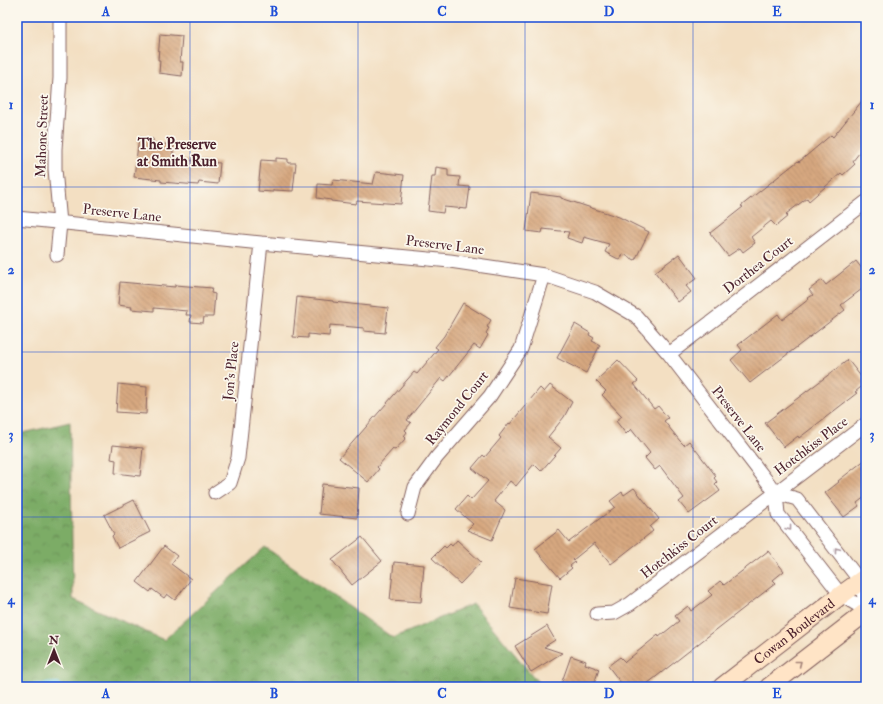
<svg xmlns="http://www.w3.org/2000/svg" width="883" height="704" viewBox="0 0 883 704" font-family="'IM FELL Double Pica',serif">
  <style>
    .forest { fill: url(#forest-crowns); stroke: #636648 }
    .lines { fill: none; stroke-linecap: round; stroke-linejoin: round }
    .stream { stroke: #5ec2dc; stroke-width: 4.5 }
    .building { fill: url(#building-back-hatch) }
    .minor-casing { stroke: #856260; stroke-width: 15 }
    .secondary-casing { stroke: #856260; stroke-width: 20 }
    .minor { stroke: #fff; stroke-width: 13 }
    .secondary { stroke: #ffe4c6; stroke-width: 18 }
    .oneway { stroke: #ae9aa0 }
    .oneway2 { stroke: #a48278 }
    .grid { fill: none; stroke: #1d4ed8; stroke-width: 1; stroke-opacity: 0.55 }
    .labels { text-anchor: middle; dominant-baseline: central; stroke-width: 3.5; stroke-linejoin: round; paint-order: stroke }
    .street-label { font-size: 14px; fill: #4a1f2b; stroke: #fbf7ec }
    .neighbourhood-label { font-size: 15px; font-weight: bold; fill: #4a1f2b; stroke: #fbf7ec }
    .neatline { fill: none; stroke: #1d4ed8; stroke-width: 1.5 }
    .grid-label { font-size: 13px; text-anchor: middle; font-weight: bold; fill: #1d4ed8 }
  </style>
  <defs>
    <pattern id="forest-crowns" width="20" height="18" patternUnits="userSpaceOnUse"><rect width="20" height="18" fill="#7cac66"/><path d="M2 6a3 3 0 1 1 6 0M12 15a3 3 0 1 1 6 0" fill="none" stroke="#688b54"/></pattern>
    <pattern id="building-back-hatch" width="6" height="6" patternUnits="userSpaceOnUse"><rect width="6" height="6" fill="#d7a880"/><path d="M-1 5l2 2M0 0l6 6M5-1l2 2" fill="none" stroke="#b08869"/></pattern>
  </defs>
  <rect width="100%" height="100%" fill="#fbf7ec"/>
  <filter id="ink" filterUnits="userSpaceOnUse"><feTurbulence type="fractalNoise" baseFrequency=".025" numOctaves="2"/><feDisplacementMap in="SourceGraphic" scale="8" xChannelSelector="R" yChannelSelector="G"/><feConvolveMatrix kernelMatrix="1 2 1 2 8 2 1 2 1" color-interpolation-filters="sRGB"/></filter>
  <filter id="wash" filterUnits="userSpaceOnUse"><feTurbulence type="fractalNoise" baseFrequency=".012" numOctaves="4" result="noise"/><feDisplacementMap in="SourceGraphic" scale="16" xChannelSelector="R" yChannelSelector="G"/><feGaussianBlur stdDeviation="0.9" result="paint"/><feColorMatrix in="noise" values="0 0 0 0 0 0 0 0 0 0 0 0 0 0 0 0 0 1.4 0 .05"/><feComposite in="paint" operator="in"/></filter>
  <g filter="url(#wash)">
    <rect width="100%" height="100%" fill="#f3dfc2"/>
    <path class="forest" d="M 70,422 L 73,599 L 164,640 L 265,547 L 393,638 L 473,604 L 542,687 L 17,687 L 17,441 L 19,434 Z"/>
    <g class="lines">
      <path class="stream" d="M 22,687 L 58,684 L 59,687"/>
    </g>
    <g id="blocks">
      <path class="building" d="M 160,34 L 182,36 L 180,62 L 183,62 L 182,76 L 159,73 L 160,60 L 158,60 Z
        M 866,96 L 866,144 L 853,161 L 855,164 L 843,175 L 841,173 L 809,201 L 807,198 L 786,214 L 788,216 L 776,226 L 771,221 L 751,237 L 755,243 L 743,252 L 740,248 L 728,256 L 710,233 L 743,207 L 741,206 L 798,161 L 799,162 L 831,135 L 833,137 Z
        M 139,137 L 153,139 L 153,143 L 174,145 L 172,159 L 220,163 L 218,184 L 199,182 L 198,185 L 161,182 L 161,180 L 134,177 Z
        M 276,158 L 288,159 L 288,163 L 296,163 L 293,191 L 273,190 L 273,192 L 258,191 L 261,160 L 276,161 Z
        M 436,167 L 448,169 L 448,176 L 460,177 L 459,186 L 470,187 L 467,209 L 444,207 L 443,213 L 428,211 L 432,176 L 435,176 Z
        M 376,172 L 404,175 L 401,204 L 357,201 L 356,204 L 331,201 L 331,200 L 317,198 L 318,184 L 332,185 L 333,180 L 373,184 Z
        M 531,193 L 561,197 L 561,198 L 619,217 L 649,232 L 635,260 L 623,254 L 620,260 L 605,252 L 609,244 L 584,237 L 582,243 L 567,238 L 569,232 L 543,229 L 542,233 L 526,231 Z
        M 679,254 L 697,278 L 686,286 L 691,292 L 678,302 L 655,272 Z
        M 856,261 L 866,274 L 866,286 L 841,305 L 845,310 L 750,383 L 731,360 L 742,350 L 738,345 L 778,314 L 782,320 L 809,299 L 808,298 L 813,295 L 809,290 L 822,280 L 826,285 Z
        M 120,282 L 175,287 L 175,285 L 212,288 L 211,293 L 215,294 L 213,317 L 204,317 L 203,323 L 190,322 L 191,315 L 186,315 L 187,311 L 154,308 L 154,311 L 131,309 L 132,307 L 118,305 Z
        M 297,297 L 333,301 L 333,302 L 388,308 L 385,333 L 364,331 L 364,328 L 330,325 L 329,336 L 308,334 L 308,338 L 293,337 Z
        M 463,303 L 491,320 L 487,327 L 489,328 L 486,333 L 488,335 L 480,349 L 474,345 L 445,381 L 441,378 L 407,420 L 411,423 L 405,430 L 407,432 L 404,436 L 406,438 L 395,450 L 393,449 L 377,467 L 379,469 L 368,482 L 339,458 L 414,372 L 417,374 L 438,349 L 435,347 L 444,336 Z
        M 575,324 L 590,333 L 589,335 L 594,338 L 592,341 L 600,345 L 586,373 L 557,358 Z
        M 618,360 L 638,381 L 634,384 L 654,409 L 658,406 L 668,418 L 664,421 L 680,441 L 684,445 L 689,441 L 716,476 L 714,478 L 717,482 L 715,484 L 720,491 L 689,514 L 679,502 L 684,498 L 660,466 L 655,470 L 645,458 L 650,453 L 631,429 L 626,434 L 616,421 L 622,416 L 602,395 L 606,391 L 596,381 Z
        M 848,360 L 866,383 L 855,392 L 857,393 L 812,428 L 799,438 L 798,436 L 784,447 L 765,423 Z
        M 118,384 L 147,387 L 146,414 L 116,412 Z
        M 550,385 L 572,402 L 564,417 L 548,437 L 561,448 L 541,471 L 534,464 L 516,486 L 510,481 L 494,501 L 505,510 L 492,540 L 467,530 L 473,524 L 456,509 L 467,496 L 471,500 L 488,481 L 472,468 L 483,455 L 485,457 L 501,438 L 499,436 L 509,423 L 510,424 L 540,388 L 544,392 Z
        M 113,445 L 143,448 L 140,476 L 115,473 L 116,460 L 111,459 Z
        M 866,459 L 866,496 L 857,503 L 859,506 L 844,517 L 825,493 L 839,482 L 838,481 Z
        M 322,484 L 359,488 L 357,518 L 319,514 Z
        M 634,488 L 659,519 L 650,527 L 653,531 L 611,564 L 594,543 L 573,560 L 575,562 L 570,566 L 572,568 L 560,578 L 535,549 L 559,530 L 569,542 L 615,507 L 610,501 L 622,492 L 624,495 Z
        M 134,500 L 150,532 L 118,548 L 112,536 L 114,534 L 104,515 Z
        M 362,537 L 382,561 L 352,585 L 332,560 Z
        M 457,540 L 481,562 L 460,584 L 432,558 L 444,546 L 446,548 L 450,544 L 452,546 Z
        M 164,546 L 177,556 L 171,564 L 191,579 L 175,600 L 167,594 L 164,598 L 152,589 L 150,592 L 137,582 Z
        M 768,551 L 784,571 L 773,580 L 776,583 L 643,687 L 624,687 L 608,666 L 620,657 L 625,662 L 658,635 L 659,637 L 679,621 L 675,616 L 688,606 L 691,611 L 712,595 L 708,591 L 720,581 L 724,585 Z
        M 394,562 L 424,565 L 421,602 L 390,600 Z
        M 515,578 L 552,584 L 547,614 L 510,608 Z
        M 547,626 L 555,640 L 544,647 L 562,653 L 531,672 L 515,646 Z
        M 571,656 L 586,661 L 585,664 L 599,669 L 593,687 L 560,687 Z"/>
    </g>
  </g>
  <g filter="url(#ink)">
    <use href="#blocks" fill-opacity="0" stroke="#856260" stroke-width="1"/>
    <g class="lines">
      <defs>
        <path id="minor" d="M 17,218 L 261,243 L 450,261 L 544,275 L 595,292 L 636,316 L 669,354 L 776,493 L 778,514 L 841,595 L 866,610
          M 57,255 L 60,223 L 55,169 L 55,149 L 60,78 L 60,17
          M 669,354 L 723,313 L 866,202
          M 215,493 L 230,483 L 238,458 L 261,243
          M 776,493 L 797,499 L 860,581 L 866,605
          M 408,514 L 415,487 L 437,457 L 490,396 L 521,349 L 544,275
          M 597,614 L 614,613 L 630,604 L 866,424"/>
        <g id="secondary">
          <path id="s1" d="M 722,687 L 841,595 L 866,577"/>
          <path d="M 769,687 L 866,612"/>
        </g>
      </defs>
      <use href="#minor" class="minor-casing"/>
      <use href="#secondary" class="secondary-casing"/>
      <use href="#minor" class="minor"/>
      <use href="#secondary" class="secondary"/>
    </g>
    <defs><path id="oneway-chevron" d="M-2-3.5L2.5 0L-2 3.5" fill="none" stroke-width="1.6" stroke-linecap="round" stroke-linejoin="round"/></defs>
    <g class="oneway">
      <use href="#oneway-chevron" transform="translate(789 528) rotate(52)"/>
      <use href="#oneway-chevron" transform="translate(837 550) rotate(-128)"/>
    </g>
    <use class="oneway2" href="#oneway-chevron" transform="translate(799 663) rotate(-38)"/>
  </g>
  <path class="grid" d="M 190,17 L 190,687M 358,17 L 358,687M 525,17 L 525,687M 693,17 L 693,687M 17,187 L 866,187M 17,352 L 866,352M 17,517 L 866,517"/>
  <g class="labels">
    <g class="street-label">
      <text transform="translate(42 136) rotate(-88)">Mahone Street</text>
      <text transform="translate(122 213) rotate(6)">Preserve Lane</text>
      <text transform="translate(445 245) rotate(7)">Preserve Lane</text>
      <text transform="translate(758 265) rotate(-38)">Dorthea Court</text>
      <text transform="translate(231 371) rotate(-84)">Jon's Place</text>
      <text transform="translate(457 408) rotate(-51)">Raymond Court</text>
      <text transform="translate(739 419) rotate(52)">Preserve Lane</text>
      <text transform="translate(811 446) rotate(-37)">Hotchkiss Place</text>
      <text transform="translate(679 547) rotate(-38)">Hotchkiss Court</text>
      <text stroke="none"><textPath href="#s1" startOffset="91">Cowan Boulevard</textPath></text>
    </g>
    <g class="neighbourhood-label">
      <text x="177" y="144">The Preserve<tspan x="177" dy="17">at Smith Run</tspan></text>
    </g>
  </g>
  <rect width="883" height="704" fill="none" stroke="#fbf7ec" stroke-width="44"/>
  <g transform="translate(54 650)" stroke="#fbf7ec" stroke-width="3" paint-order="stroke">
  <path d="M0-3L7 15L0 10L-7 15Z" fill="#4a1f2b"/>
  <text y="-6" font-size="11" font-weight="bold" text-anchor="middle" fill="#4a1f2b">N</text>
  </g>
  <rect x="22" y="22" width="839" height="660" class="neatline"/>
  <g class="grid-label">
    <text x="106" y="16">A</text>
    <text x="274" y="16">B</text>
    <text x="442" y="16">C</text>
    <text x="609" y="16">D</text>
    <text x="777" y="16">E</text>
    <text x="11" y="109">1</text>
    <text x="872" y="109">1</text>
    <text x="11" y="274">2</text>
    <text x="872" y="274">2</text>
    <text x="11" y="439">3</text>
    <text x="872" y="439">3</text>
    <text x="11" y="604">4</text>
    <text x="872" y="604">4</text>
    <text x="106" y="698">A</text>
    <text x="274" y="698">B</text>
    <text x="442" y="698">C</text>
    <text x="609" y="698">D</text>
    <text x="777" y="698">E</text>
  </g>
</svg>
